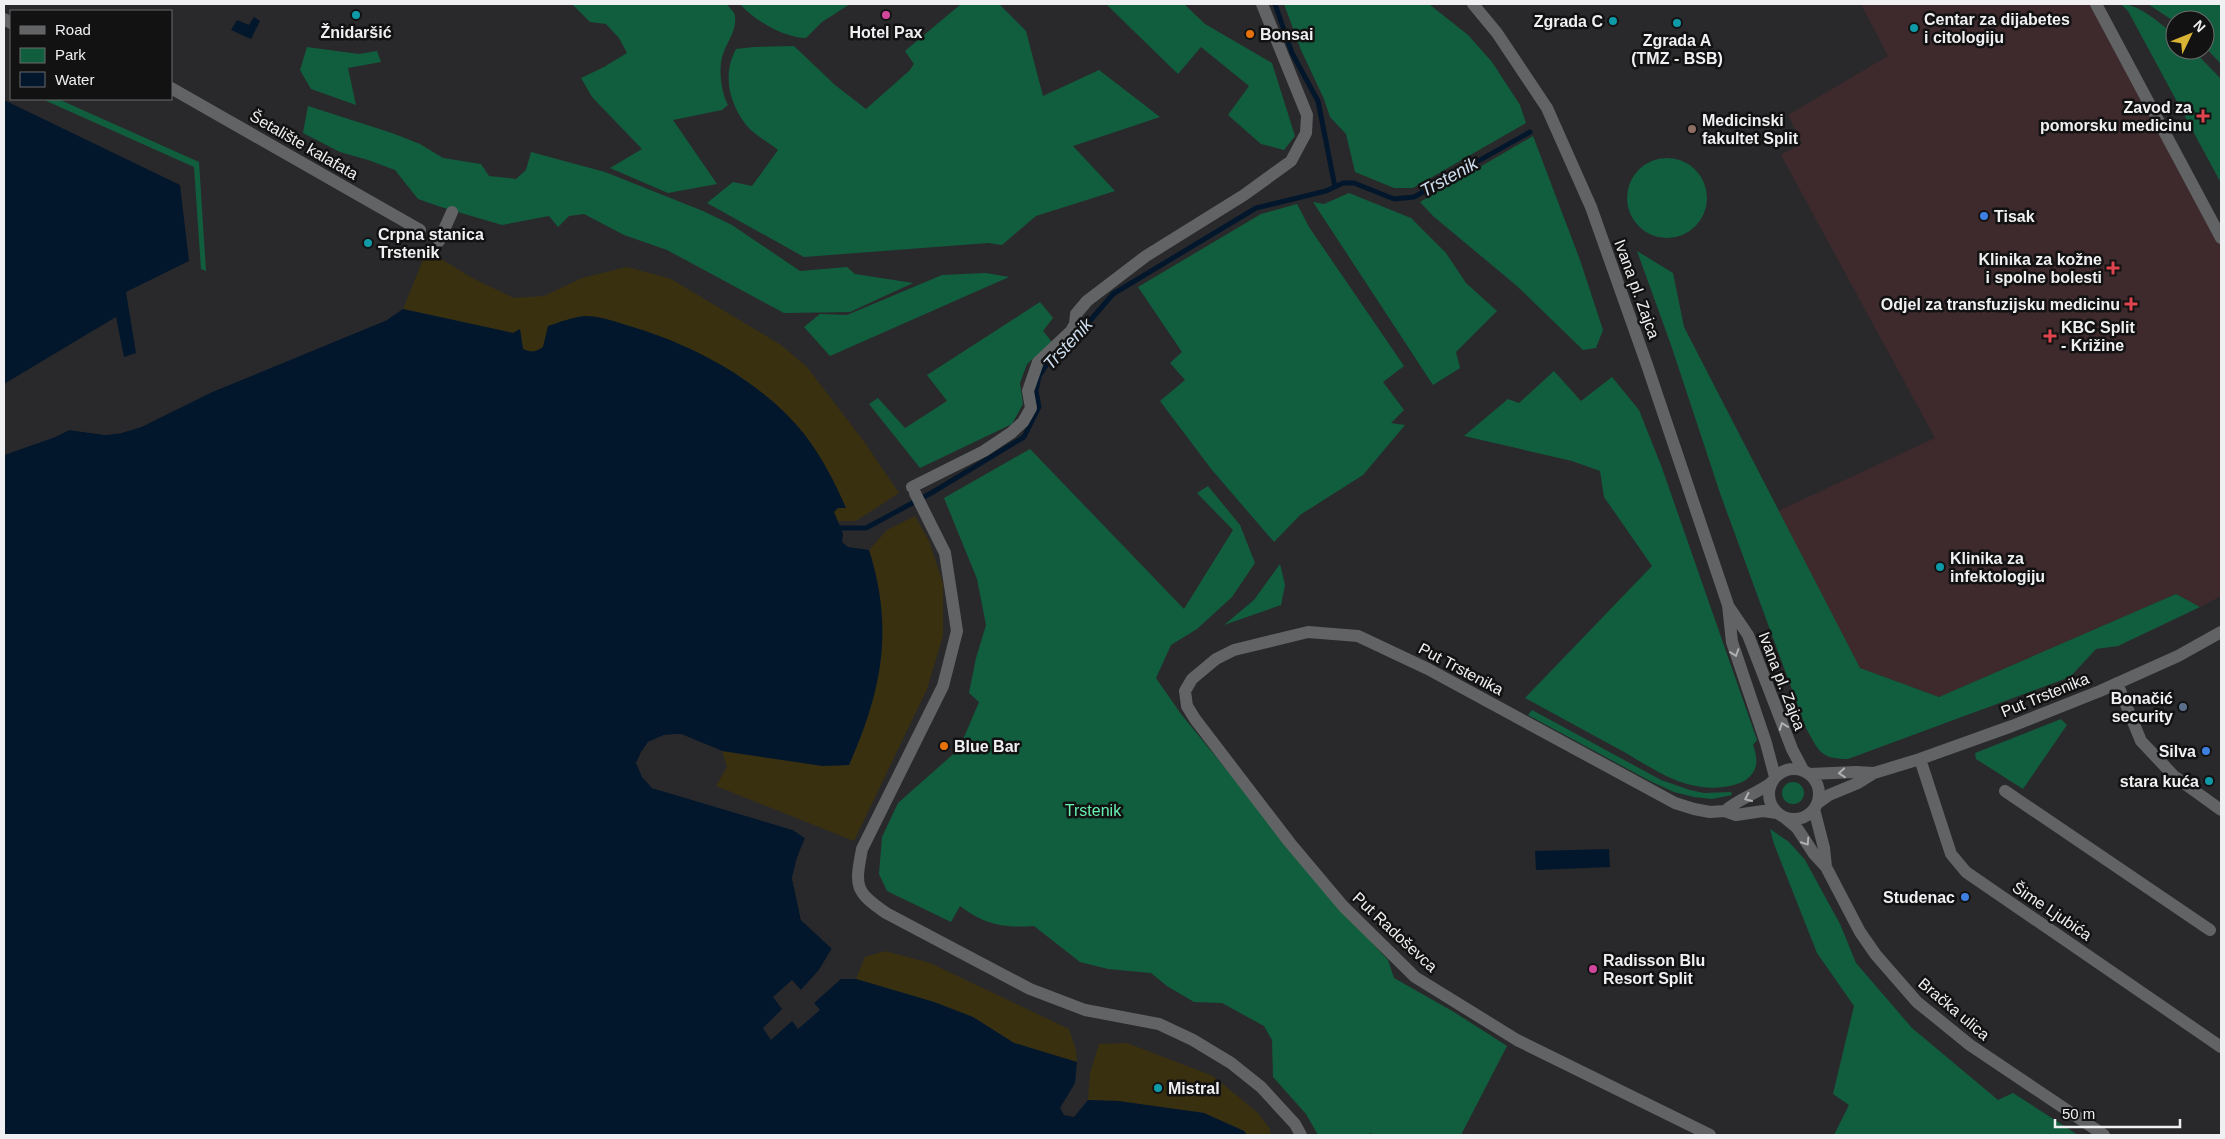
<svg xmlns="http://www.w3.org/2000/svg" width="2225" height="1139" viewBox="0 0 2225 1139" font-family="Helvetica,sans-serif">
  <style>
    .medical { fill: #3e2a2d }
    .green { fill: #115e3e }
    .sand { fill: #393010 }
    .water { fill: #03172c }
    .pier { fill: #29292c }
    .lines { fill: none; stroke-linecap: round; stroke-linejoin: round }
    .stream { stroke: #03172c; stroke-width: 5 }
    .minor { stroke: #616364; stroke-width: 12 }
    .oneway { stroke: #b0b1b2 }
    .culture-dot { fill: #0f9aa8; stroke: #121213; stroke-width: 2 }
    .hotel-dot { fill: #d1479c; stroke: #121213; stroke-width: 2 }
    .food-dot { fill: #e8710a; stroke: #121213; stroke-width: 2 }
    .health-dot { fill: #e0444e; stroke: #121213; stroke-width: 2 }
    .education-dot { fill: #8d6e63; stroke: #121213; stroke-width: 2 }
    .shop-dot { fill: #3f7fe0; stroke: #121213; stroke-width: 2 }
    .service-dot { fill: #5c6f8a; stroke: #121213; stroke-width: 2 }
    .labels { text-anchor: middle; dominant-baseline: central; stroke-width: 5; stroke-linejoin: round; paint-order: stroke }
    .poi-label { font-size: 16px; font-weight: bold; fill: #f0f0f2; stroke: #121213; text-anchor: start }
    .street-label { font-size: 16px; fill: #f0f0f2; stroke: #121213 }
    .park-label { font-size: 16px; fill: #67f2b0; stroke: #121213 }
    .water-label { font-size: 18px; font-style: italic; fill: #cedff1; stroke: #121213 }
  </style>
  <rect width="100%" height="100%" fill="#29292c"/>
  <path class="medical" d="M 1861,4 L 2091,4 L 2221,234 L 2221,596 L 2200,607 L 2176,594 L 1939,697 L 1860,668 L 1778,511 L 1935,438 L 1781,155 L 1802,143 L 1788,115 L 1888,56 Z"/>
  <path class="green" d="M 572,4 L 727,4 C 729,8 735,12 735,16 C 737,30 727,42 723,54 C 718,68 721,92 728,105 L 722,110 L 673,120 L 717,184 L 668,193 L 610,168 L 642,149 L 592,97 L 581,78 L 604,67 L 627,53 L 619,38 L 606,24 L 590,22 Z
    M 740,4 L 850,4 L 822,22 L 806,38 C 784,38 754,20 740,4 Z
    M 961,4 L 999,4 L 1026,31 L 1043,96 L 1099,70 L 1160,117 L 1073,146 L 1115,191 L 1036,216 L 1002,245 L 988,243 L 804,257 L 707,203 L 733,182 L 752,186 L 778,150 C 768,142 755,135 747,126 C 729,103 722,75 736,49 L 754,47 L 794,46 L 835,85 L 866,109 L 909,71 L 914,64 L 905,51 Z
    M 1106,4 L 1184,4 L 1205,24 L 1272,63 L 1295,136 L 1284,150 L 1261,144 L 1228,115 L 1249,86 L 1201,47 L 1178,74 Z
    M 1284,4 L 1429,4 L 1468,35 L 1492,62 L 1520,105 L 1526,123 L 1413,188 L 1394,188 L 1355,172 L 1346,134 L 1330,117 L 1324,99 L 1301,50 Z
    M 2121,4 C 2140,4 2160,24 2175,35 L 2175,50 L 2193,50 L 2221,79 L 2221,183 L 2128,11 Z
    M 2148,4 L 2221,4 L 2221,64 L 2205,47 L 2205,20 L 2175,20 L 2175,22 Z
    M 307,47 L 359,54 L 377,51 L 381,62 L 348,68 L 356,105 L 311,89 L 300,70 Z
    M 42,99 L 58,99 L 199,162 L 206,271 L 201,269 L 194,167 Z
    M 308,106 L 392,133 L 420,144 L 443,158 L 481,164 L 489,176 L 516,179 L 526,170 L 531,152 L 605,172 L 703,211 L 732,225 L 800,271 L 847,267 L 855,274 L 913,283 L 850,312 L 784,313 L 667,250 L 624,235 L 584,214 L 569,216 L 558,227 L 549,216 L 502,225 L 441,207 L 418,199 L 395,170 L 368,160 L 340,152 L 303,133 Z
    M 1533,136 L 1580,260 L 1603,330 L 1596,348 L 1583,350 L 1517,286 L 1433,216 L 1420,202 Z
    M1627 198a40 40 0 1 1 80 0a40 40 0 1 1-80 0Z
    M 1349,193 L 1411,218 L 1446,253 L 1466,283 L 1497,311 L 1456,352 L 1460,368 L 1433,385 L 1313,202 L 1324,204 Z
    M 1297,204 L 1309,227 L 1404,366 L 1383,382 L 1404,410 L 1391,423 L 1405,425 L 1363,475 L 1300,515 L 1274,542 L 1212,470 L 1160,401 L 1185,380 L 1170,363 L 1182,352 L 1138,287 L 1261,214 Z
    M 1637,251 L 1673,273 L 1684,327 L 1860,668 L 1939,697 L 2176,594 L 2200,607 L 2118,646 L 2096,649 L 2070,677 L 1848,759 C 1820,759 1819,751 1806,728 L 1721,496 L 1671,345 Z
    M 986,273 L 1009,277 L 830,356 L 804,327 L 820,314 L 847,315 L 942,275 Z
    M 1040,302 L 1053,318 L 1043,331 L 1052,342 L 1027,364 L 1020,383 L 1023,404 L 1012,424 L 920,468 L 869,404 L 878,398 L 905,428 L 947,401 L 927,375 Z
    M 1554,371 L 1581,401 L 1612,377 L 1639,410 L 1662,468 L 1757,740 L 1753,745 C 1758,759 1759,772 1744,781 C 1728,789 1708,789 1691,785 C 1669,780 1646,765 1626,753 C 1592,735 1559,716 1525,698 L 1652,566 L 1604,497 L 1600,471 L 1572,461 L 1464,436 L 1508,399 L 1519,403 Z
    M 1030,449 L 1184,609 L 1233,530 L 1197,493 L 1208,486 L 1240,525 L 1255,563 L 1232,597 L 1197,629 L 1171,645 L 1156,678 L 1181,714 L 1338,906 L 1388,960 L 1394,978 L 1454,1012 L 1507,1046 L 1461,1135 L 1373,1135 L 1371,1133 L 1368,1135 L 1318,1135 L 1306,1114 L 1273,1077 L 1272,1040 L 1264,1026 L 1222,1003 L 1194,1002 L 1167,986 L 1151,973 L 1108,969 L 1080,962 L 1034,926 C 1004,928 985,925 960,906 L 951,922 L 887,891 L 879,874 L 882,837 L 898,803 L 959,749 L 979,702 L 969,693 L 976,658 L 986,625 L 977,579 L 944,498 Z
    M 1280,564 L 1285,585 L 1281,605 L 1224,625 L 1254,600 Z
    M 1532,710 L 1661,780 L 1690,790 L 1704,793 L 1731,792 L 1732,795 L 1712,799 L 1694,797 L 1674,792 L 1650,781 L 1528,715 Z
    M 2061,719 L 2067,725 L 2023,789 L 1976,759 L 1975,753 Z
    M1782 793a11 11 0 1 1 22 0a11 11 0 1 1-22 0Z
    M 1770,829 L 1789,842 L 1805,860 L 1840,924 L 1856,963 L 1912,1028 L 1998,1100 L 2013,1093 L 2078,1135 L 1834,1135 L 1849,1105 L 1833,1094 L 1854,1006 L 1817,953 L 1774,844 Z"/>
  <path class="sand" d="M 427,250 L 472,278 L 514,298 L 544,296 L 582,278 L 627,267 L 671,279 L 781,345 L 807,367 L 865,443 L 899,493 L 856,521 L 836,521 L 834,512 L 838,508 L 845,508 L 775,404 L 727,369 L 667,339 L 610,320 L 586,316 L 549,326 L 543,347 C 536,352 531,353 523,349 L 520,330 L 513,333 L 403,309 Z
    M 915,516 L 929,541 L 943,583 L 943,636 L 927,689 L 854,841 L 716,786 L 727,767 L 722,751 L 823,766 L 849,765 C 882,690 894,629 869,550 L 887,530 Z
    M 885,951 L 930,963 L 1069,1029 L 1076,1050 L 1077,1062 L 1014,1043 L 973,1017 L 934,1002 L 856,979 L 865,957 Z
    M 1127,1043 L 1213,1076 L 1258,1113 L 1270,1129 L 1270,1135 L 1247,1135 L 1244,1131 L 1204,1113 L 1118,1101 L 1088,1100 L 1090,1073 L 1099,1044 Z"/>
  <path class="water" d="M 254,17 L 260,21 L 251,39 L 231,30 L 237,20 L 249,25 Z
    M 4,100 L 180,185 L 189,261 L 126,292 L 136,353 L 124,357 L 116,317 L 4,384 Z
    M 403,309 L 513,333 L 520,329 L 523,349 C 531,353 536,352 543,347 L 548,326 C 560,322 573,317 585,316 C 598,316 614,321 626,325 C 692,344 761,380 805,435 C 823,459 834,481 846,508 L 838,508 L 834,512 L 843,534 L 842,542 L 848,547 L 869,550 C 894,629 882,691 849,765 L 823,766 L 722,751 L 681,734 L 664,735 L 648,742 L 636,763 L 652,788 L 793,830 L 805,838 L 797,858 L 792,878 L 801,920 L 832,948 L 819,970 L 801,990 L 792,980 L 773,997 L 782,1009 L 763,1028 L 771,1040 L 792,1021 L 798,1029 L 820,1010 L 814,1003 L 841,979 L 856,979 L 934,1002 L 973,1017 L 1014,1043 L 1077,1062 L 1075,1083 L 1060,1108 L 1064,1115 L 1074,1117 L 1088,1100 L 1118,1101 L 1204,1113 L 1244,1131 L 1247,1135 L 4,1135 L 4,455 L 55,437 L 69,430 L 106,435 L 121,433 L 141,427 L 212,392 L 387,320 Z
    M 1609,849 L 1610,867 L 1536,870 L 1535,851 Z"/>
  <path class="pier" d="M 389,315 L 387,320 L 212,392 L 141,427 L 121,433 L 106,435 L 69,430 L 55,437 L 4,455 L 6,451 L 54,435 L 68,427 L 106,433 L 120,431 L 140,424 L 211,390 Z
    M 681,734 L 722,751 L 722,753 L 681,737 L 664,737 L 649,744 L 639,763 L 644,775 L 654,786 L 794,828 L 807,837 L 799,858 L 795,878 L 804,919 L 835,949 L 821,972 L 804,991 L 801,990 L 819,970 L 832,949 L 801,920 L 792,878 L 797,858 L 805,838 L 793,830 L 652,788 L 642,777 L 636,763 L 641,752 L 648,742 L 664,735 Z"/>
  <g class="lines">
    <path class="stream" d="M 1275,4 L 1292,53 L 1318,101 L 1335,187
      M 840,528 L 866,528 L 933,492 L 1024,437 L 1039,407 L 1036,391 L 1039,376 L 1049,361 L 1082,330 L 1113,294 L 1256,208 L 1326,191 L 1343,183 L 1354,183 L 1394,199 L 1414,197 L 1530,132"/>
    <path class="minor" d="M 1473,4 L 1497,33 L 1547,108 L 1591,207 L 1647,365 L 1728,605 L 1732,642 L 1766,743 L 1775,777
      M 2096,4 L 2221,238
      M 4,19 L 11,23
      M 171,88 L 420,230
      M 439,241 L 452,212
      M 912,487 L 984,451 L 1011,433 L 1023,422 L 1031,408 L 1028,391 L 1038,362 L 1071,331 L 1075,324 L 1076,314 L 1087,301 L 1146,256 L 1244,195 L 1291,161 L 1306,133 L 1307,115 L 1262,4
      M 915,493 L 945,553 L 957,631 L 943,686 L 862,849 C 855,886 854,891 886,913 L 1030,989 L 1085,1010 L 1159,1024 L 1193,1040 L 1231,1063 L 1261,1087 L 1295,1124 L 1301,1135
      M 1729,607 L 1748,635 L 1792,749 L 1803,770
      M 2117,683 L 2141,741 L 2174,776 L 2221,810
      M 1920,759 L 1951,854 L 1966,872 L 2221,1047
      M1769 794a25 25 0 1 1 50 0a25 25 0 1 1-50 0Z
      M 1810,774 L 1856,772 L 1874,773
      M 2005,791 L 2210,930
      M 1818,803 L 1829,795 L 1858,783 L 1874,773 L 1920,759 L 2012,726 L 2100,691 L 2178,656 L 2221,632
      M 1814,809 L 1824,848 L 1826,867
      M 1725,811 C 1736,800 1756,794 1771,783
      M 1785,818 L 1797,828 L 1814,854 L 1826,867 L 1860,932 L 1876,955 L 1917,1002 L 1970,1045 L 2104,1135
      M 1710,1135 L 1517,1040 L 1415,977 L 1343,906 L 1290,843 L 1195,719 L 1187,706 L 1185,691 L 1192,679 L 1216,659 L 1234,650 L 1308,632 L 1358,636 L 1428,669 L 1675,803 L 1694,809 L 1710,812 L 1725,811 L 1736,815 L 1763,811 L 1777,813"/>
  </g>
  <defs><path id="oneway-chevron" d="M-2-3.5L2.5 0L-2 3.5" fill="none" stroke-width="1.6" stroke-linecap="round" stroke-linejoin="round" transform="scale(1.25)"/></defs>
  <g class="oneway">
    <use href="#oneway-chevron" transform="translate(1735 653) rotate(71)"/>
    <use href="#oneway-chevron" transform="translate(1783 726) rotate(-110)"/>
    <use href="#oneway-chevron" transform="translate(1842 773) rotate(175)"/>
    <use href="#oneway-chevron" transform="translate(1748 798) rotate(155)"/>
    <use href="#oneway-chevron" transform="translate(1806 842) rotate(57)"/>
  </g>
  <g class="culture-dot">
    <circle cx="356" cy="15" r="5"/>
    <circle cx="1613" cy="21" r="5"/>
    <circle cx="1677" cy="23" r="5"/>
    <circle cx="1914" cy="28" r="5"/>
    <circle cx="368" cy="243" r="5"/>
    <circle cx="1940" cy="567" r="5"/>
    <circle cx="2209" cy="781" r="5"/>
    <circle cx="1158" cy="1088" r="5"/>
  </g>
  <g class="hotel-dot">
    <circle cx="886" cy="15" r="5"/>
    <circle cx="1593" cy="969" r="5"/>
  </g>
  <g class="food-dot">
    <circle cx="1250" cy="34" r="5"/>
    <circle cx="944" cy="746" r="5"/>
  </g>
  <g class="health-dot">
    <path d="M2200.5 108.5h5v5h5v5h-5v5h-5v-5h-5v-5h5z"/>
    <path d="M2110.5 260.5h5v5h5v5h-5v5h-5v-5h-5v-5h5z"/>
    <path d="M2128.5 296.5h5v5h5v5h-5v5h-5v-5h-5v-5h5z"/>
    <path d="M2047.5 328.5h5v5h5v5h-5v5h-5v-5h-5v-5h5z"/>
  </g>
  <circle class="education-dot" cx="1692" cy="129" r="5"/>
  <g class="shop-dot">
    <circle cx="1984" cy="216" r="5"/>
    <circle cx="2206" cy="751" r="5"/>
    <circle cx="1965" cy="897" r="5"/>
  </g>
  <circle class="service-dot" cx="2183" cy="707" r="5"/>
  <g class="labels">
    <g class="poi-label">
      <text x="1924" y="19">Centar za dijabetes<tspan x="1924" dy="18">i citologiju</tspan></text>
      <text x="1603" y="21" text-anchor="end">Zgrada C</text>
      <text x="356" y="32" text-anchor="middle">Žnidaršić</text>
      <text x="886" y="32" text-anchor="middle">Hotel Pax</text>
      <text x="1260" y="34">Bonsai</text>
      <text x="1677" y="40" text-anchor="middle">Zgrada A<tspan x="1677" dy="18">(TMZ - BSB)</tspan></text>
      <text x="2192" y="107" text-anchor="end">Zavod za<tspan x="2192" dy="18">pomorsku medicinu</tspan></text>
      <text x="1702" y="120">Medicinski<tspan x="1702" dy="18">fakultet Split</tspan></text>
      <text x="1994" y="216">Tisak</text>
      <text x="378" y="234">Crpna stanica<tspan x="378" dy="18">Trstenik</tspan></text>
      <text x="2102" y="259" text-anchor="end">Klinika za kožne<tspan x="2102" dy="18">i spolne bolesti</tspan></text>
      <text x="2120" y="304" text-anchor="end">Odjel za transfuzijsku medicinu</text>
      <text x="2061" y="327">KBC Split<tspan x="2061" dy="18">- Križine</tspan></text>
      <text x="1950" y="558">Klinika za<tspan x="1950" dy="18">infektologiju</tspan></text>
      <text x="2173" y="698" text-anchor="end">Bonačić<tspan x="2173" dy="18">security</tspan></text>
      <text x="954" y="746">Blue Bar</text>
      <text x="2196" y="751" text-anchor="end">Silva</text>
      <text x="2199" y="781" text-anchor="end">stara kuća</text>
      <text x="1955" y="897" text-anchor="end">Studenac</text>
      <text x="1603" y="960">Radisson Blu<tspan x="1603" dy="18">Resort Split</tspan></text>
      <text x="1168" y="1088">Mistral</text>
    </g>
    <g class="street-label">
      <text transform="translate(304 145) rotate(30)">Šetalište kalafata</text>
      <text transform="translate(1637 289) rotate(70)">Ivana pl. Zajca</text>
      <text transform="translate(1461 669) rotate(28)">Put Trstenika</text>
      <text transform="translate(1782 681) rotate(69)">Ivana pl. Zajca</text>
      <text transform="translate(2045 695) rotate(-22)">Put Trstenika</text>
      <text transform="translate(2052 911) rotate(34)">Šime Ljubića</text>
      <text transform="translate(1395 932) rotate(43)">Put Radoševca</text>
      <text transform="translate(1954 1009) rotate(40)">Bračka ulica</text>
    </g>
    <g class="park-label">
      <text x="1093" y="810">Trstenik</text>
    </g>
    <g class="water-label">
      <text transform="translate(1449 177) rotate(-29)">Trstenik</text>
      <text transform="translate(1068 344) rotate(-47)">Trstenik</text>
    </g>
  </g>
  <rect width="2225" height="1139" fill="none" stroke="#f0f0f2" stroke-width="10"/>
  <rect x="10" y="10" width="162" height="90" fill="#121213" stroke="#6b6b6c"/>
  <rect x="20" y="26" width="25" height="8" fill="#616364" stroke="#6b6b6c"/>
  <text x="55" y="35" font-size="15" fill="#f0f0f2">Road</text>
  <rect x="20" y="48" width="25" height="15" fill="#115e3e" stroke="#6b6b6c"/>
  <text x="55" y="60" font-size="15" fill="#f0f0f2">Park</text>
  <rect x="20" y="72" width="25" height="15" fill="#03172c" stroke="#6b6b6c"/>
  <text x="55" y="85" font-size="15" fill="#f0f0f2">Water</text>
  <g transform="translate(2190 35) rotate(47)"><circle r="24" fill="#121213" stroke="#6b6b6c"/>
  <path d="M0-4L9 19L0 12L-9 19Z" fill="#d9b334"/>
  <text y="-8" font-size="14" font-weight="bold" text-anchor="middle" fill="#f0f0f2">N</text>
  </g>
  <path d="M2055 1119v8h125v-8" fill="none" stroke="#f0f0f2" stroke-width="2.5"/>
  <text x="2062" y="1119" font-size="15" fill="#f0f0f2" stroke="#121213" stroke-width="4" paint-order="stroke">50 m</text>
</svg>
